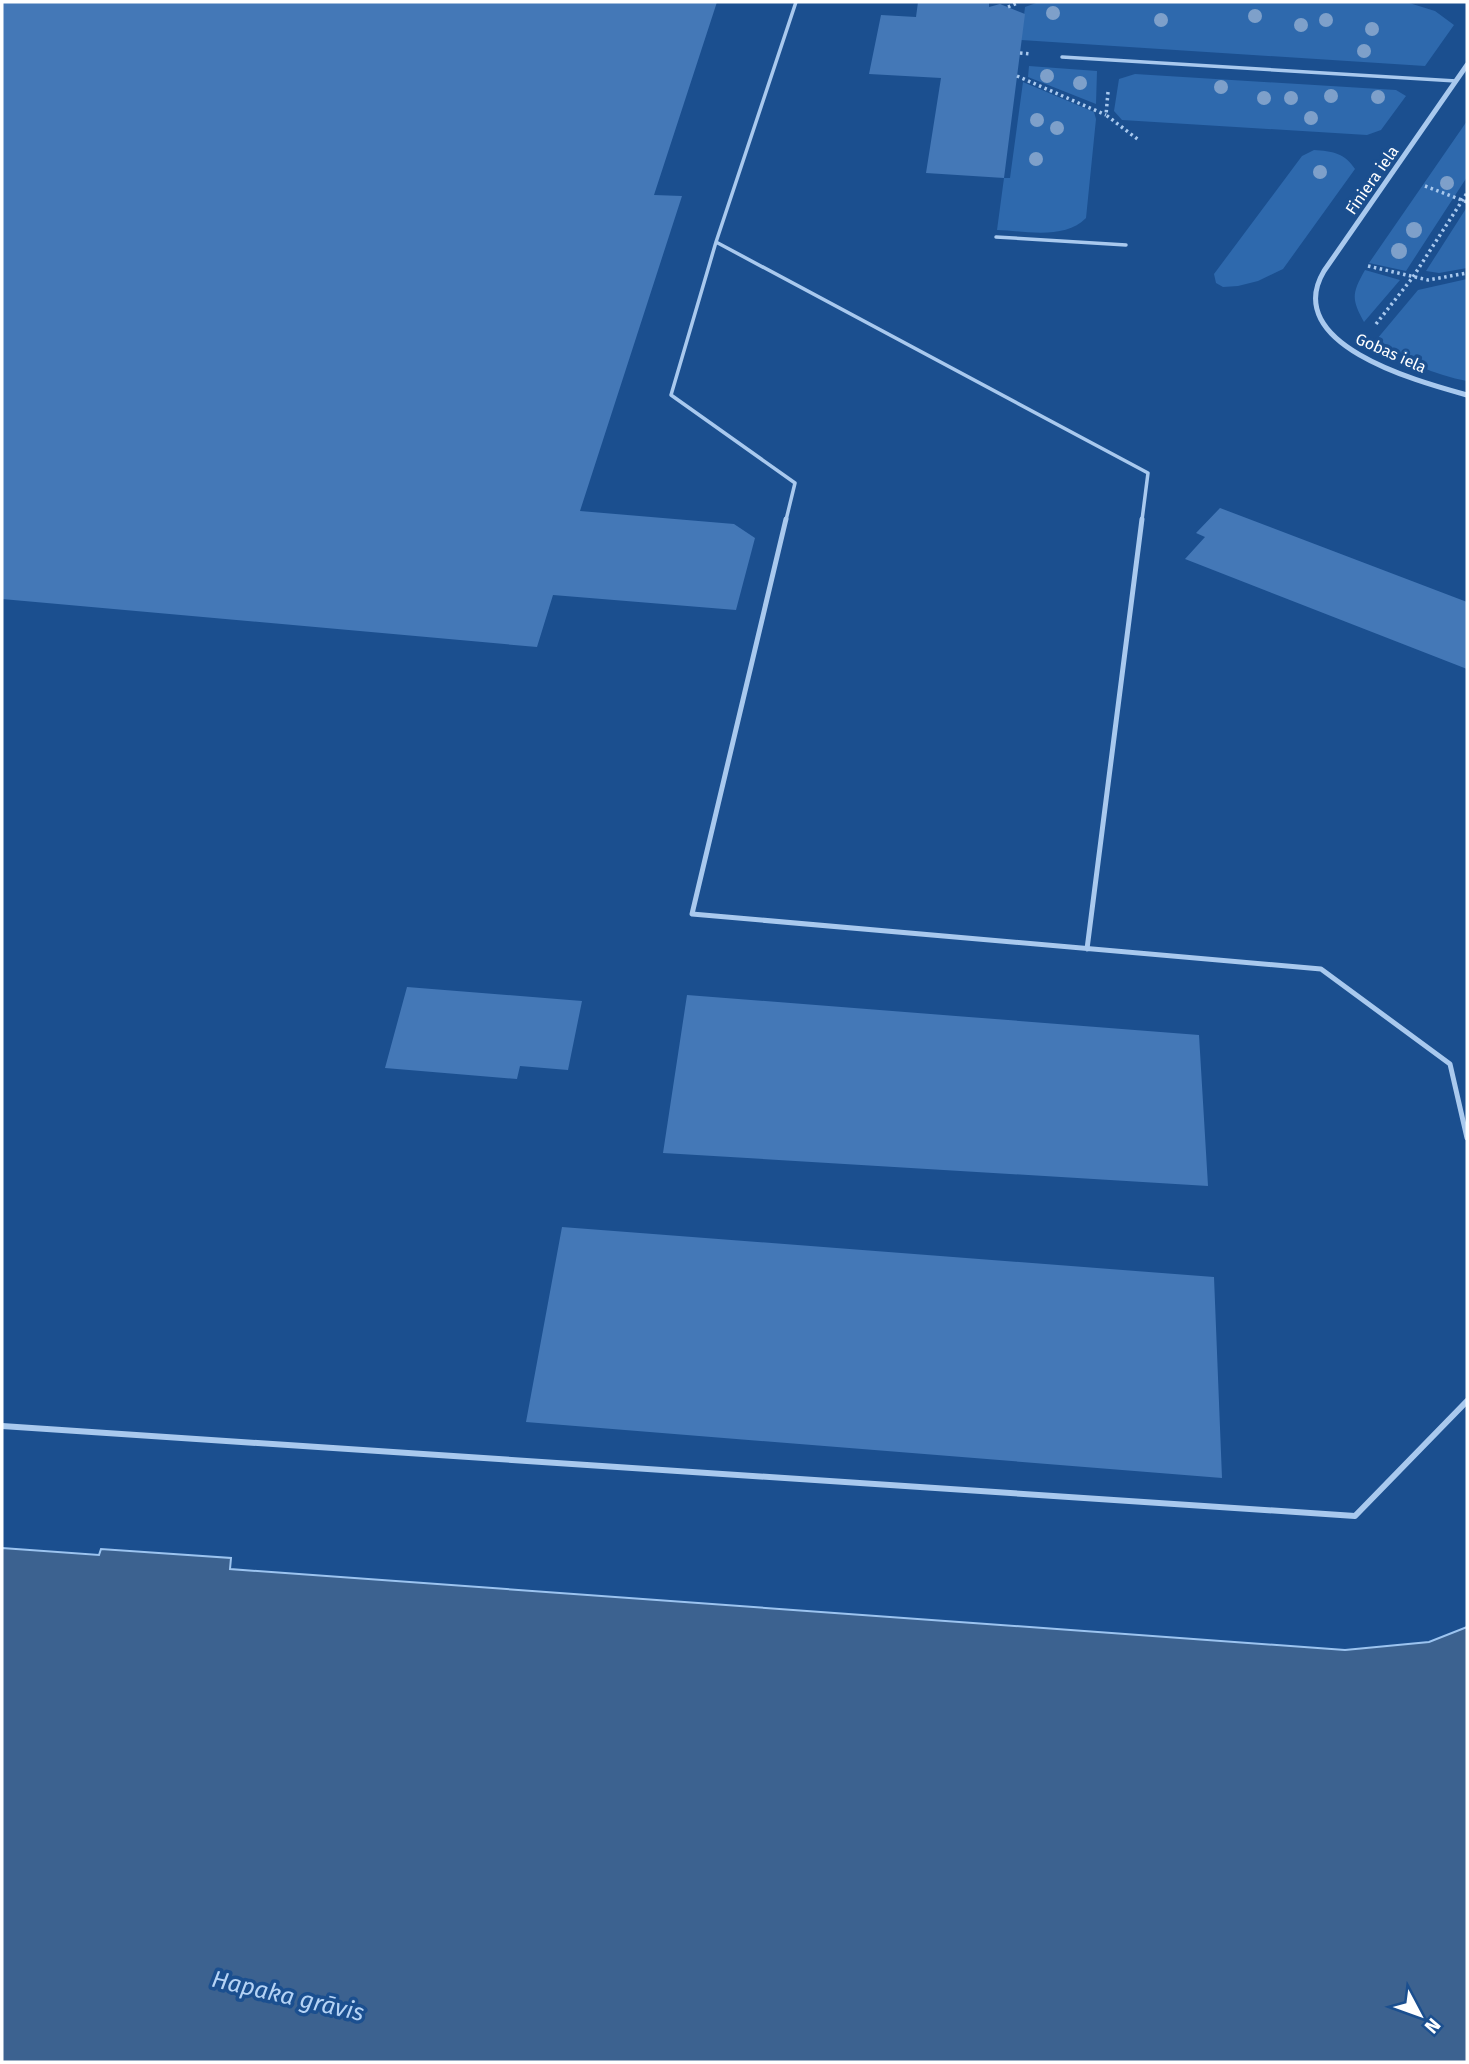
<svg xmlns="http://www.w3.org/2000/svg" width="1469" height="2064" viewBox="0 0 1469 2064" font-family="'Fira Sans',sans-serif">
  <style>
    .green { fill: #2e69ad }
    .water { fill: #3c6290; stroke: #9cc4f0; stroke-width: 2 }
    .building { fill: #4478b7 }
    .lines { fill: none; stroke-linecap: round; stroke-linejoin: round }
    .path { stroke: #a9c9ee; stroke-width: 3.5; stroke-dasharray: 2.5 3.5; stroke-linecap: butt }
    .service-far2 { stroke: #a9c9ee; stroke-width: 3.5 }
    .service-far1 { stroke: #a9c9ee; stroke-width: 5 }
    .service { stroke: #a9c9ee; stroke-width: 6 }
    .minor { stroke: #a9c9ee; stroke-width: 5 }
    .tree { fill: #7ea0ca }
    .labels { text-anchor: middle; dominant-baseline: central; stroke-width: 7; stroke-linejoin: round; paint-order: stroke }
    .far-street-label { font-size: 16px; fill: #fff; stroke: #1b4f8f }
    .near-water-label { font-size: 24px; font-style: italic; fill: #b5d3f5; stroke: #1b4f8f }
  </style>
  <rect width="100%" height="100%" fill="#1b4f8f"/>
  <path class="green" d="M 1039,2 L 1406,2 L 1435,11 L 1454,25 L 1425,66 L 1021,40 L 1025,7 Z
    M 1029,66 L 1097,71 L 1096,104 L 1028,77 Z
    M 1135,74 L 1396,90 L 1406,96 L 1381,130 L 1367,135 L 1122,120 L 1114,111 L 1119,79 Z
    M 1023,82 L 1094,112 L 1096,119 L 1086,218 C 1065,240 1025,231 997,230 L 1004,178 L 1010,178 Z
    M 1467,121 L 1467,177 L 1406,271 L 1369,263 Z
    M 1314,150 C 1332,151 1345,153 1355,169 L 1283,269 L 1258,281 L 1238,286 L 1223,287 L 1216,283 L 1214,274 L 1302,156 Z
    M 1467,207 L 1467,268 L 1439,273 L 1426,271 Z
    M 1365,270 L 1400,280 L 1364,322 C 1351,299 1352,293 1365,270 Z
    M 1467,279 L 1467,381 C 1436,375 1400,361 1377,339 L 1418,290 Z"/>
  <path class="water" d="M 2,1548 L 99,1555 L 101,1549 L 231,1558 L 230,1569 L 1345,1650 L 1429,1642 L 1467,1627 L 1467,2062 L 2,2062 Z"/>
  <path class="building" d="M 2,2 L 717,2 L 654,195 L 682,196 L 580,511 L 734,524 L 755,538 L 736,610 L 553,595 L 537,647 L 2,599 Z
    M 918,2 L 989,2 L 989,7 L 1000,4 L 1025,14 L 1004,178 L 926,173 L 941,78 L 869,74 L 881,15 L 916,17 Z
    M 1220,508 L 1467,602 L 1467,669 L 1185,559 L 1205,537 L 1196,533 Z
    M 407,987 L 582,1001 L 568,1070 L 520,1066 L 517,1079 L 385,1068 Z
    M 687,995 L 1199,1035 L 1208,1186 L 663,1153 Z
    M 562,1227 L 1214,1277 L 1222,1478 L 526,1422 Z"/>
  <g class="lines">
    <path class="path" d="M 1008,7 L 1017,3
      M 1020,53 L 1030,54
      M 1017,76 L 1106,115
      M 1108,92 L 1106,115 L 1140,141
      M 1425,186 L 1467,202
      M 1368,266 L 1428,280 L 1467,273
      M 1376,324 L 1413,277 L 1467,193"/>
    <path class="service-far2" d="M 1062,57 L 1456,81
      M 996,237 L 1126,245
      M 716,242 L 1148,473 L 1142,520
      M 786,520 L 795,483 L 671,395 L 716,242 L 796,2"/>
    <path class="service-far1" d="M 786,519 L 692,914 L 1321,969 L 1450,1064 L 1467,1138
      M 1087,949 L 1142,519"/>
    <path class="service" d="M 2,1426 L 1355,1516 L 1467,1401"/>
    <path class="minor" d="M 1467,65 L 1324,271 C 1280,345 1420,382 1467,395"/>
  </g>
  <g class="tree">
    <circle cx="1053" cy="13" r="7"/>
    <circle cx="1255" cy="16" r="7"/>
    <circle cx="1161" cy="20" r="7"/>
    <circle cx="1326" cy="20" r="7"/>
    <circle cx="1301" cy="25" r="7"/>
    <circle cx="1372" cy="29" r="7"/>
    <circle cx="1364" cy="51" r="7"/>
    <circle cx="1047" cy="76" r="7"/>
    <circle cx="1080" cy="83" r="7"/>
    <circle cx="1221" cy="87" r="7"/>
    <circle cx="1331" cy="96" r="7"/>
    <circle cx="1378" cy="97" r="7"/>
    <circle cx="1264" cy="98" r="7"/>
    <circle cx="1291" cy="98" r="7"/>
    <circle cx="1311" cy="118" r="7"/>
    <circle cx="1037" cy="120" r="7"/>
    <circle cx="1057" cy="128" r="7"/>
    <circle cx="1036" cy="159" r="7"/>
    <circle cx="1320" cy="172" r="7"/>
    <circle cx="1447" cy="183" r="7"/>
    <circle cx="1414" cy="230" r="8"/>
    <circle cx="1399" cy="251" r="8"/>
  </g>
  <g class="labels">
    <g class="far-street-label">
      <text transform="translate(1372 180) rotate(-55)">Finiera iela</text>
      <text transform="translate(1391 353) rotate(24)">Gobas iela</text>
    </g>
    <g class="near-water-label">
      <text transform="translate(288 1996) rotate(13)">Hapaka grāvis</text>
    </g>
  </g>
  <rect width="1469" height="2064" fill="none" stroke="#ffffff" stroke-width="7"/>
  <g transform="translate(1420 2015) rotate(131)" stroke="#1b4f8f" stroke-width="5" paint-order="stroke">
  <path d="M0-5L12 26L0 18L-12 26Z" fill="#ffffff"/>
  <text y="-10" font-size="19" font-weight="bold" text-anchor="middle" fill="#ffffff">N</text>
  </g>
</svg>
